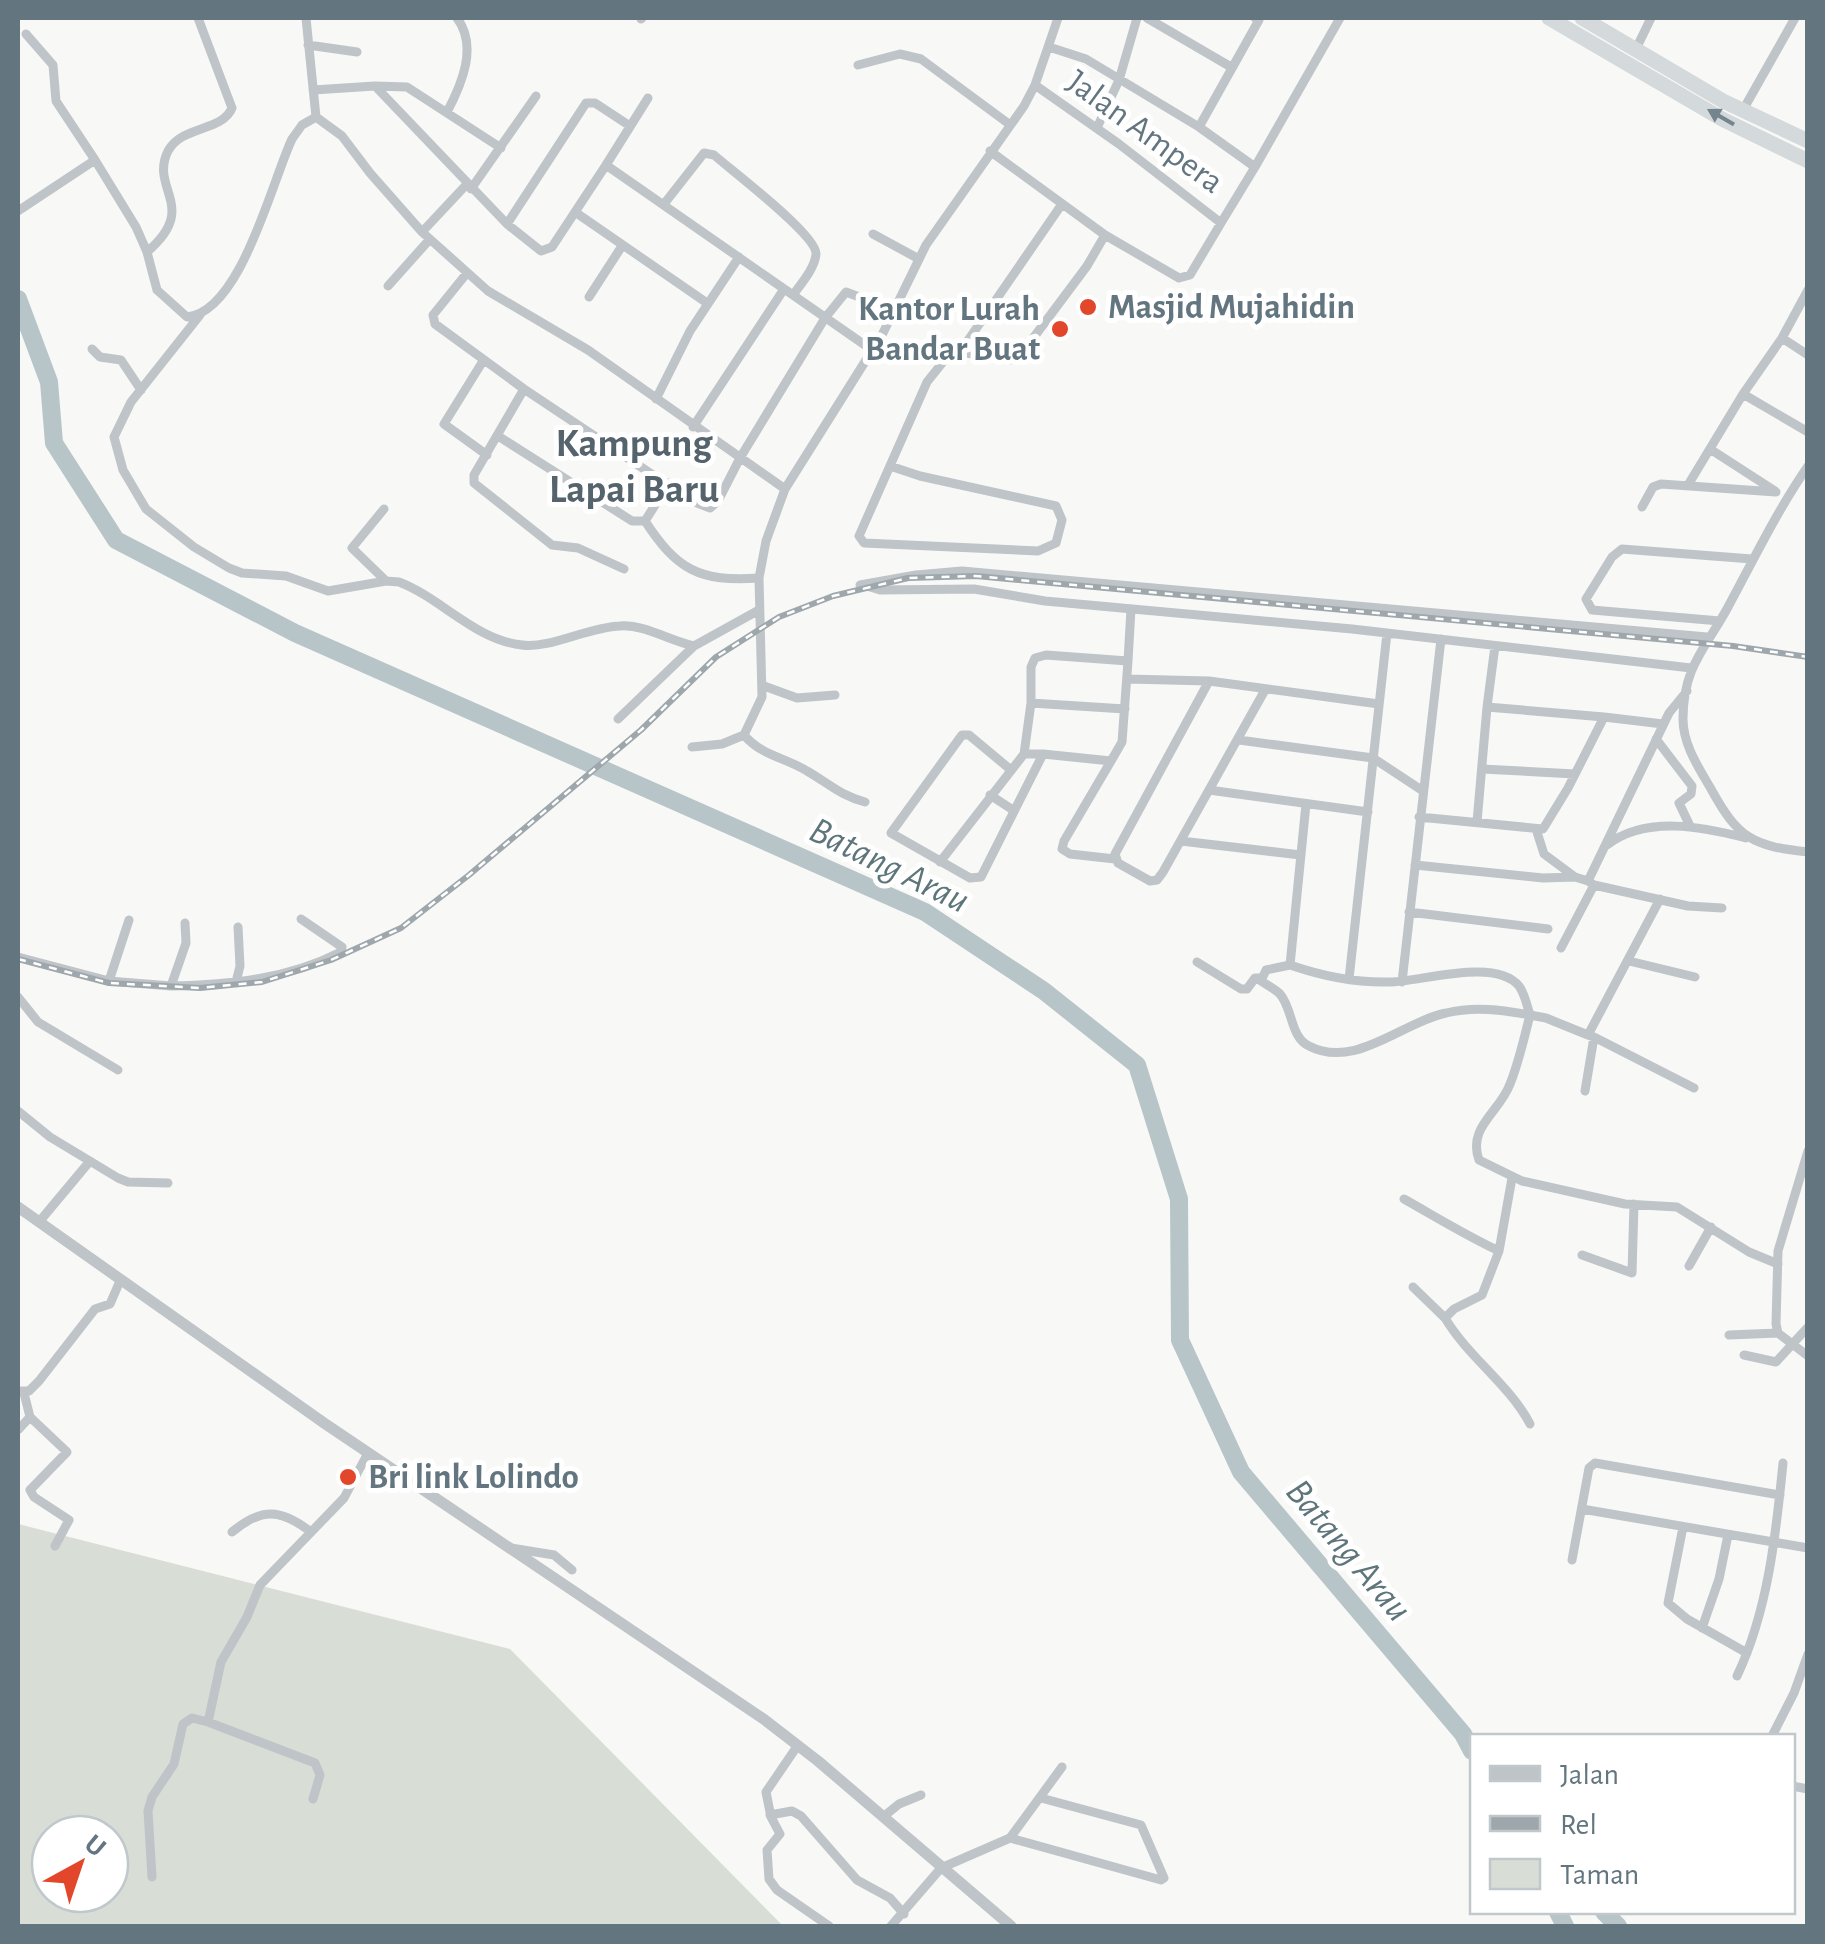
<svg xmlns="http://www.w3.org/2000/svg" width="1825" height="1944" viewBox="0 0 1825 1944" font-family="'Alegreya Sans',sans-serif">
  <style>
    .green { fill: #d8ddd5; fill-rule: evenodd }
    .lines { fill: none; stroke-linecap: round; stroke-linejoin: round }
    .river { stroke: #b7c5c8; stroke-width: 18 }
    .minor { stroke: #bfc4c8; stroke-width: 9 }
    .tertiary { stroke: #bfc4c8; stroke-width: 11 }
    .trunk { stroke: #d4d9dc; stroke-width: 15 }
    .rail-casing { stroke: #9ea7ac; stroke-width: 6 }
    .rail { stroke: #fff; stroke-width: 2.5; stroke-dasharray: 8; stroke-linecap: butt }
    .oneway { fill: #74858e }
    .poi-dot { fill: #e3472b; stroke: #fff; stroke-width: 4 }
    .labels { text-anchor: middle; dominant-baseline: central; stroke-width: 10; stroke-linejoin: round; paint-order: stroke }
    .street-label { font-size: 35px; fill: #637680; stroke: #fff }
    .poi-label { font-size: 35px; font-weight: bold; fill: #637680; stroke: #fff; text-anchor: start }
    .water-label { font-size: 38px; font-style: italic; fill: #5e767b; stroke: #fff }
    .quarter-label { font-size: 40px; font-weight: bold; fill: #55636c; stroke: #fff }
  </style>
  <rect width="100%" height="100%" fill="#f8f8f6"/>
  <path class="green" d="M 18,1524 L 510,1649 L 783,1926 L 18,1926 ZM 50,1834 L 110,1834 L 110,1894 L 50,1894 Z"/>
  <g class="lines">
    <path class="river" d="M 18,299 L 49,382 L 54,443 L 116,540 L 295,633 L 925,912 L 1044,991 L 1137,1065 L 1179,1199 L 1180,1340 L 1241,1472 L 1463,1734 L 1472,1751
      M 1558,1912 L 1565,1926
      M 1604,1912 L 1618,1926"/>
    <path class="minor" d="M 1147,18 L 1231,67
      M 641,19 L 642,18
      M 26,34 L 53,65 L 56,101 L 95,160
      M 308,45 L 357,52
      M 1049,47 L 1086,59 L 1199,127 L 1255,167 L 1340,18
      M 1636,49 L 1651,18
      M 858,65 L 900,54 L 921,59 L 1009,124
      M 375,86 L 407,87 L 501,148
      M 313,90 L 375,86 L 507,224 L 541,251 L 552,247 L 606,165 L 872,350
      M 1743,110 L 1795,18
      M 447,112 C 462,84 478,46 457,18
      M 316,117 L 342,136 L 370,173 L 422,232 L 488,291 L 588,350 L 785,489
      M 1199,127 L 1259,20 L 1255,18
      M 1097,128 L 1119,80 L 1137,18
      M 990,151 L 1105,235 L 1179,278 L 1190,275 L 1221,223 L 1119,144 L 1035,85
      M 606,165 L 648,98
      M 471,189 L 536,96
      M 664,204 L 704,153 L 714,155 C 731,170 817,235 816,254 C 815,268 801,284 793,295
      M 18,211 L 95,160 L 136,227 L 147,252 L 157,290 L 187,317 C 241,312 272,181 292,139 L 302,125 L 316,117 L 306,18
      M 575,212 L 707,303
      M 1221,223 L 1255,167
      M 507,224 L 586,103 L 595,103 L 630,126
      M 422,232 L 467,184
      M 873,234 L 919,259
      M 147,252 C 200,207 149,189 168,151 C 182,125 222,132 232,108 L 198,18
      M 467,273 L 433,315 L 435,324 L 524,389 L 692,501 L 710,508 L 718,501 L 740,458 L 825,318 L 846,292 L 862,298
      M 388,286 L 430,239
      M 589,297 L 622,246
      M 200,315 L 131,402 L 114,437 L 123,470 L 146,509 L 194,547 L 229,568 L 242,573 L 286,576 L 328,591 L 386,581 L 399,582 C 441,598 475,640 522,645 C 550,649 588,627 620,626 C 644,624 670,641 694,646 L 759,610
      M 1782,338 L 1808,355
      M 92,349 L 100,357 L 121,360 L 141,390
      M 960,352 L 1010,360 L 1022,353 L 1087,266 L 1105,235
      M 483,361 L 444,424 L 487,455
      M 524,389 L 474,475 L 474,483 L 552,545 L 578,548 L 624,569
      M 1743,394 L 1808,432
      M 656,399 L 690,331 L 739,257
      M 693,427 L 784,289
      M 498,436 L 632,521 L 645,521 L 669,483
      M 1710,449 L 1775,491
      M 890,466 L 920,476 L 1056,506 L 1062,520 L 1056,543 L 1038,551 L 864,543 L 859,536 L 927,382 L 947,357 L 960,352 L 1062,204
      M 1808,466 C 1777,511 1754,559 1728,607 C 1706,648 1683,666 1683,719 C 1683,745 1699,768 1711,789 C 1738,838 1752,846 1808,852
      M 1688,485 L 1743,394 L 1782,338 L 1808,290
      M 1642,507 L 1653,487 L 1661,484 L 1776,492
      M 384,509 L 352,548 L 386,581
      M 645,521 C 677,570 699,582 759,578
      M 860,585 L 916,575 L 962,571 L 1707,637
      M 867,586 L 880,590 L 974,589 L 1045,601 L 1352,629 L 1691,668
      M 1720,621 L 1592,610 L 1586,599 L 1612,557 L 1622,549 L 1752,559
      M 1127,679 L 1209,681 L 1379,704
      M 1209,681 L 1115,854 L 1118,863 L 1150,881 L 1157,880 L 1163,872 L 1265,690
      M 764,686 L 797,698 L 835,695
      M 1031,703 L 1125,709
      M 1487,707 L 1495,646
      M 618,719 L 694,646
      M 744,735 C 762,756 784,757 807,771 C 828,783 841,796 865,802
      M 1656,739 L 1692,786 L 1691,794 L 1679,803 L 1690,826
      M 1239,740 L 1373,758 L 1423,791
      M 692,747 L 722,744 L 744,735 L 762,697 L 759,578 L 766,541 L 785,489 L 883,333 L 926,245 L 1024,106 L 1035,85 L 1058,18
      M 1043,754 L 1111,761 L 1122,742 L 1128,661
      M 1111,761 L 1064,841 L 1062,849 L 1070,854 L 1115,859
      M 1482,769 L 1575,774
      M 1011,770 L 969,735 L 962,735 L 891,833 L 970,878 L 981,877 L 1043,754 L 1024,754
      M 1209,790 L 1368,812
      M 990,795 L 1013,810
      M 1306,804 L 1290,965 C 1322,976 1356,983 1390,982 C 1420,982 1495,957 1519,986 C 1525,994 1527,1006 1530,1015 L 1546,1018 L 1588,1035
      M 1419,817 L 1543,829 L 1568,788 L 1604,717 L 1663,724
      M 1477,822 L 1487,707 L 1604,717
      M 1536,829 L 1544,854 L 1575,877
      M 1181,841 L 1301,855
      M 1607,845 C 1646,815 1703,827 1746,838
      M 940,862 L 1024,754 L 1031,703 L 1031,667 L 1035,658 L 1046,655 L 1128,661 L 1131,609
      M 1415,865 L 1543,878 L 1575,877 L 1588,881
      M 1594,885 L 1688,906 L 1722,908
      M 1409,912 L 1548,929
      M 1561,948 L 1594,885 L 1588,881 L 1669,713 L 1687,691
      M 18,957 L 109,981 L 171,986 L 186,943 L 185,923
      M 1629,961 L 1695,977
      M 1197,962 L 1241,989 L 1247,989 L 1255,978 L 1261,978
      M 1290,965 L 1266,970 L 1261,981 C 1267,985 1275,989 1280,994 C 1293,1009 1290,1037 1309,1046 C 1355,1070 1402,1022 1446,1013 C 1475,1006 1502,1010 1530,1015 C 1524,1038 1519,1062 1510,1084 C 1500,1112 1467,1127 1479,1160 L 1522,1181 L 1625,1204 L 1677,1207 L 1749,1252 L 1778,1264
      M 1349,979 L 1387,633
      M 109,981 L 129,920
      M 236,982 L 240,966 L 238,927
      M 1402,982 L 1441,639
      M 171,986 C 230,985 288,979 341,952 L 342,947 L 301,919
      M 18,997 L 38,1022 L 118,1070
      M 1594,1037 L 1694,1088
      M 1585,1091 L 1594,1037 L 1588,1035 L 1660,899
      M 18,1111 L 50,1137 L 118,1178 L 128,1182 L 168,1183
      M 1808,1151 L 1778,1251 L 1776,1324 L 1778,1333 L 1808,1356
      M 1512,1178 L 1499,1251 L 1482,1295 L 1454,1309 L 1445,1318 C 1469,1358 1509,1384 1530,1424
      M 1404,1199 C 1436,1217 1465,1235 1499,1251
      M 39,1222 L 90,1161
      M 1582,1255 L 1632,1273 L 1634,1204
      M 1689,1266 L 1711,1227
      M 1413,1287 L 1445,1318
      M 1729,1335 L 1778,1333
      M 1744,1355 L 1776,1362 L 1808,1327
      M 18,1391 L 29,1391 L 39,1381 L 95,1309 L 110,1304 L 120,1281
      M 24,1393 L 30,1417 L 67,1452 L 30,1490 L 34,1497 L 69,1520 L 55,1546
      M 18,1430 L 30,1417
      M 1582,1509 L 1808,1548
      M 1683,1527 L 1668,1603 L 1687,1619 L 1747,1653
      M 232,1532 C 262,1507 281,1509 311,1532
      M 511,1548 L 554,1555 L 572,1570
      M 1572,1560 L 1589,1468 L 1595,1463 L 1780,1495
      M 1702,1628 L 1719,1579 L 1728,1535
      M 1737,1676 C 1768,1611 1776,1534 1783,1463
      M 208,1722 L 315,1763 L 320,1775 L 313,1799
      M 1772,1736 L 1794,1693 L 1808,1654
      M 798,1745 L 766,1792 L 771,1817 L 780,1834 L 767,1850 L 769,1879 L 777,1890 L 829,1926
      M 1792,1786 L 1808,1789
      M 770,1815 L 792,1811 L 801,1816 L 857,1880 L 890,1898 L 904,1914
      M 883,1817 L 899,1804 L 921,1795
      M 1010,1838 L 1161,1880 L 1164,1878 L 1141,1825 L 1041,1798
      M 152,1877 L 148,1811 L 152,1797 L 174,1764 L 183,1724 L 192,1718 L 208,1722 L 221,1662 L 247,1617 L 260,1585 L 344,1498 L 368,1453
      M 891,1926 L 941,1868 L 1010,1838 L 1062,1767"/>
    <path class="tertiary" d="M 18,1207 L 324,1423 L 765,1720 L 818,1761 L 1011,1926"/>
    <path class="trunk" d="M 1549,18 L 1722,119 L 1808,161
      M 1582,18 L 1723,101 L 1808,141"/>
    <defs>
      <path id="rail" d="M 18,959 L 109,983 L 200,988 L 262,982 L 331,960 L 401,928 L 469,875 L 641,730 L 716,657 L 779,617 L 833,596 L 908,578 L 976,576 L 1733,646 L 1808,657"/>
    </defs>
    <use href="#rail" class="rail-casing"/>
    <use href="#rail" class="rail"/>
  </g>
  <defs><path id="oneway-solid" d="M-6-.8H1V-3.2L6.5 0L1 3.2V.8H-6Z" transform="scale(2.5)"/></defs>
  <use class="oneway" href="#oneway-solid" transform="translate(1721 117) rotate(-150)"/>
  <g class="poi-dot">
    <circle cx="1088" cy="307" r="10"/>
    <circle cx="1060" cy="329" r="10"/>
    <circle cx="348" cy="1477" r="10"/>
  </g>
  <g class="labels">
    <g class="street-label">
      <text transform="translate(1145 132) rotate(36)">Jalan Ampera</text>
    </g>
    <g class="poi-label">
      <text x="1108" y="307">Masjid Mujahidin</text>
      <text x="1040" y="309" text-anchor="end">Kantor Lurah<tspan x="1040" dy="40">Bandar Buat</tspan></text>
      <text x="368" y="1477">Bri link Lolindo</text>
    </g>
    <g class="water-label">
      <text transform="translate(889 866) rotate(26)">Batang Arau</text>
      <text transform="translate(1348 1551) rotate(50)">Batang Arau</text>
    </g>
    <g class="quarter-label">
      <text x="634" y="444">Kampung<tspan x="634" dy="46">Lapai Baru</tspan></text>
    </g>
  </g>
  <rect width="1825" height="1944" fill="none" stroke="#637680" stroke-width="40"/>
  <rect x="1470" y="1734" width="325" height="180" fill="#ffffff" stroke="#c1c8cc" stroke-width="2.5"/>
  <rect x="1490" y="1766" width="50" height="15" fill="#bfc4c8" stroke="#c1c8cc" stroke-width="2.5"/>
  <text x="1560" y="1784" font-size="30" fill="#637680">Jalan</text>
  <rect x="1490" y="1816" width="50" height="15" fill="#9ea7ac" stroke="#c1c8cc" stroke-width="2.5"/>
  <text x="1560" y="1834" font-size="30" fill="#637680">Rel</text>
  <rect x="1490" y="1859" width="50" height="30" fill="#d8ddd5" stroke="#c1c8cc" stroke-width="2.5"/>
  <text x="1560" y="1884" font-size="30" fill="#637680">Taman</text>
  <g transform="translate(80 1864) rotate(40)"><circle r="48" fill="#ffffff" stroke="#c1c8cc" stroke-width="2.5"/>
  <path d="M0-8L18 38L0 25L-18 38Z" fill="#e3472b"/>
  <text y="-15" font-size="28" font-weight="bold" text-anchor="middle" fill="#637680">U</text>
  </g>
</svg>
